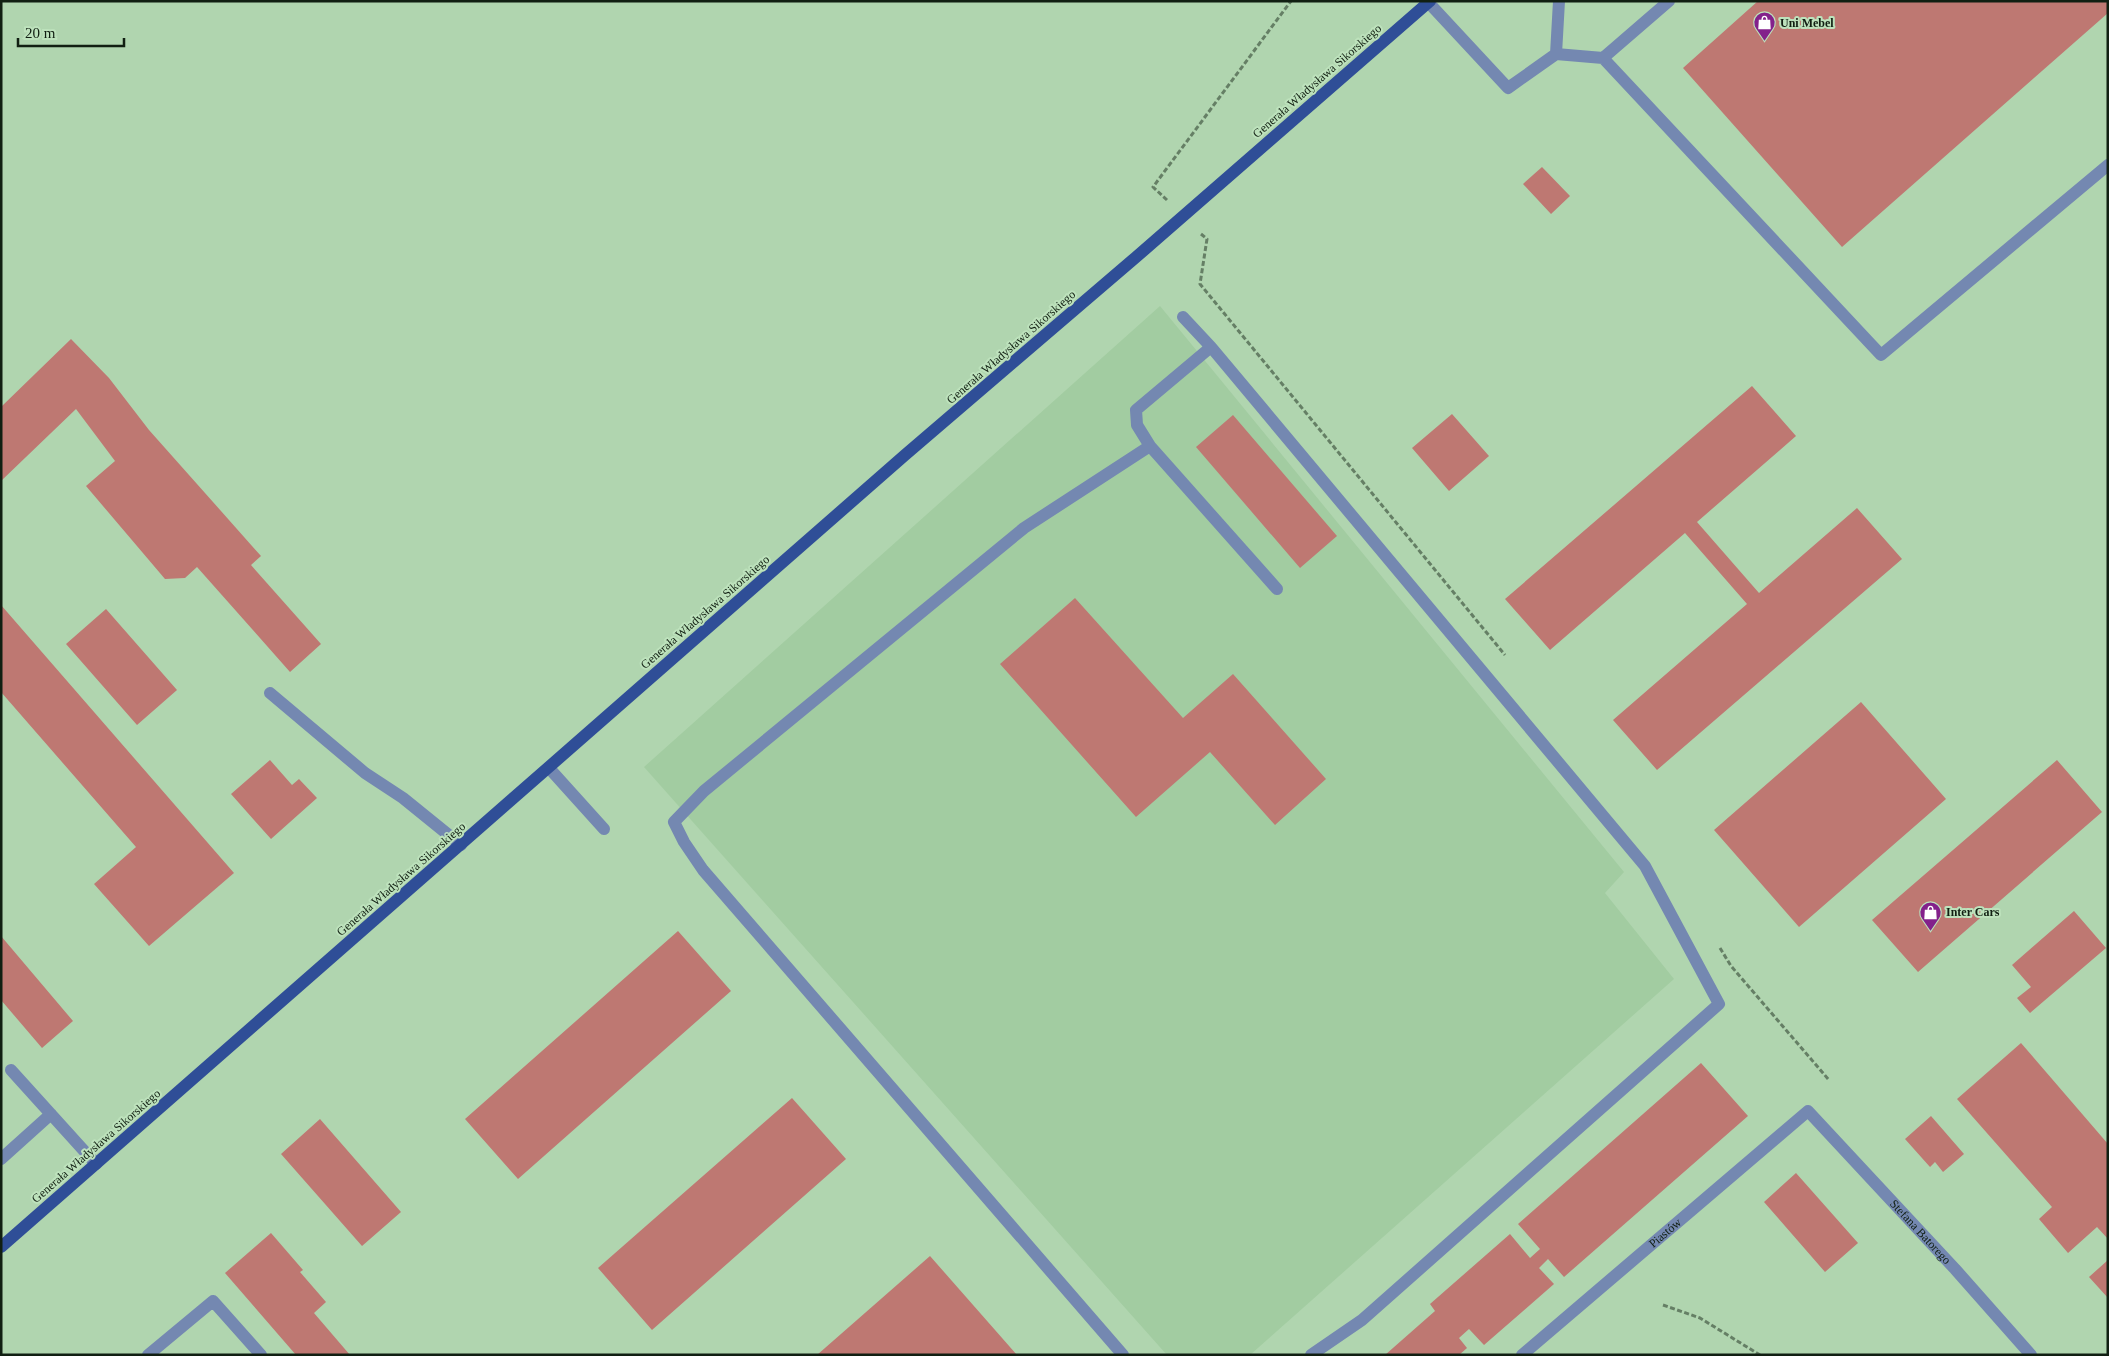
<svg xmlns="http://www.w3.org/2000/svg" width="2109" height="1356" viewBox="0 0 2109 1356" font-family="'Times New Roman',serif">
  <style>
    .built { fill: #a2cca1 }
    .building { fill: #be7872 }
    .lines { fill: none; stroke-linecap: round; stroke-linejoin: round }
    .path { stroke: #657f65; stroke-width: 3; stroke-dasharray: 5 2.5; stroke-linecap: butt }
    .service { stroke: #7488b1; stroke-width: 12 }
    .minor { stroke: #7488b1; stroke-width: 12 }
    .primary { stroke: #2f4e97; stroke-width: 12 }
    .labels { text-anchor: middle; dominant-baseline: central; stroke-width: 4; stroke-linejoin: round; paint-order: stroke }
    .poi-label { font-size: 12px; font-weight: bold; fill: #111f12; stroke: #bde2bc; text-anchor: start }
    .street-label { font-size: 12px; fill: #111f12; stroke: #bde2bc }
  </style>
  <rect width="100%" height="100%" fill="#b0d5af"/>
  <path class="built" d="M 1160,306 L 1624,872 L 1605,893 L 1674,979 L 1250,1355 L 1167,1355 L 644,767 Z"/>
  <path class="building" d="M 1758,1 L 2108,1 L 2108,13 L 1842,247 L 1683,68 Z
    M 1542,167 L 1570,196 L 1551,214 L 1523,184 Z
    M 71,339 L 109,378 L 149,430 L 261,556 L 251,565 L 321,644 L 290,672 L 197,567 L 185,578 L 165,579 L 86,486 L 115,461 L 76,409 L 1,481 L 1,407 Z
    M 1752,386 L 1796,436 L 1697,522 L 1759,593 L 1857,508 L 1902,559 L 1657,770 L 1613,720 L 1747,604 L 1685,533 L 1550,650 L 1505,599 Z
    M 1452,414 L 1489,456 L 1449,491 L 1412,448 Z
    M 1233,415 L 1337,536 L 1300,568 L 1196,447 Z
    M 1075,598 L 1183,718 L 1233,674 L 1326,779 L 1275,825 L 1210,752 L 1136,817 L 1000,664 Z
    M 1,605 L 234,873 L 149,946 L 94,884 L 136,847 L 1,692 Z
    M 106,609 L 177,690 L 137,725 L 66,644 Z
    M 1861,702 L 1946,799 L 1799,927 L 1714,830 Z
    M 270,760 L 292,785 L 299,779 L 317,798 L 271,839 L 231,794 Z
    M 2057,760 L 2102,812 L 1918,972 L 1872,920 Z
    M 2074,911 L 2106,948 L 2030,1013 L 2017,998 L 2031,987 L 2012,965 Z
    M 678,931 L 731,991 L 518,1179 L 465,1119 Z
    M 1,936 L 73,1021 L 42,1048 L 1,1000 Z
    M 2021,1043 L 2108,1144 L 2108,1239 L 2097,1227 L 2068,1253 L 2039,1219 L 2052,1207 L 1957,1099 Z
    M 1701,1063 L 1748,1116 L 1564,1277 L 1548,1259 L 1539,1268 L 1554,1284 L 1484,1345 L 1469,1329 L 1459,1338 L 1467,1348 L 1459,1355 L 1385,1355 L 1435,1311 L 1430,1304 L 1510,1234 L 1530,1258 L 1540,1249 L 1518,1224 Z
    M 792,1098 L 846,1159 L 652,1330 L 598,1268 Z
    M 1931,1116 L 1964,1154 L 1943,1172 L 1935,1162 L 1930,1167 L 1905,1139 Z
    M 320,1119 L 401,1212 L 362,1246 L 281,1154 Z
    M 1796,1173 L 1858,1243 L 1825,1272 L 1764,1202 Z
    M 271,1233 L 303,1270 L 300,1272 L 326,1302 L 314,1313 L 350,1355 L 296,1355 L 225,1273 Z
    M 930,1256 L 1017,1355 L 817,1355 Z
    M 2108,1260 L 2108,1298 L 2089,1277 Z"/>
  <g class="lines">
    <path class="path" d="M 1167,200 L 1153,187 L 1291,1
      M 1201,234 L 1207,239 L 1200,284 L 1505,655
      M 1720,948 L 1731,966 L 1829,1080
      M 1663,1305 L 1700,1318 L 1760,1355"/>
    <path class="service" d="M 1428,2 L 1508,88 L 1556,54 L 1603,58 L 1881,355 L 2108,165
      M 1556,54 L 1559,1
      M 1603,58 L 1669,1
      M 1183,317 L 1211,347 L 1136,410 L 1137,425 L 1150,446 L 1277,589
      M 1211,347 L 1645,866 L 1719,1004 L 1362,1320 L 1311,1355
      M 270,693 L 365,773 L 403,798 L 461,845
      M 549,768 L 604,829
      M 11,1070 L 96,1164
      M 1,1159 L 51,1114
      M 148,1355 L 213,1301 L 261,1355
      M 1123,1355 L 703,870 L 684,842 L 674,822 L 704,791 L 1024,528 L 1150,446"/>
    <path class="minor" id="s1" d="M 1522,1355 L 1808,1111 L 1955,1269 L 2031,1355"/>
    <path class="primary" d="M 1,1247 L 905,455 L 1135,258 L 1430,1"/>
  </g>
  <defs>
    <symbol id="shop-pin" viewBox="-11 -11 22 30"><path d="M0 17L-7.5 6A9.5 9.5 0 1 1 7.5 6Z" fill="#83218b" stroke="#bde2bc"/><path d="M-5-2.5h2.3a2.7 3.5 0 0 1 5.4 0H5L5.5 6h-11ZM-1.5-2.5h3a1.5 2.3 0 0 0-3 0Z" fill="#fff"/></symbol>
  </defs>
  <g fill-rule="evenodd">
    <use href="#shop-pin" x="1752" y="10" width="25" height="34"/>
    <use href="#shop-pin" x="1918" y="900" width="25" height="34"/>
  </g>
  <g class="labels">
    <g class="poi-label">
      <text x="1780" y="23">Uni Mebel</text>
      <text x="1946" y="912">Inter Cars</text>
    </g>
    <g class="street-label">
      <text transform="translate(1317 81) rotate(-41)">Generała Władysława Sikorskiego</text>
      <text transform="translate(1011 347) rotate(-41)">Generała Władysława Sikorskiego</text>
      <text transform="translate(705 612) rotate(-41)">Generała Władysława Sikorskiego</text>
      <text transform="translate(401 879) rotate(-41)">Generała Władysława Sikorskiego</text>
      <text transform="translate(96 1146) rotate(-41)">Generała Władysława Sikorskiego</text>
      <text stroke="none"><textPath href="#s1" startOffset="541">Stefana Batorego</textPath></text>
      <text stroke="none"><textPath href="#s1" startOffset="188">Piastów</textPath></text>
    </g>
  </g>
  <rect width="2109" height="1356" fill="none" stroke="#111f12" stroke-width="5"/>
  <path d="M18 38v8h106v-8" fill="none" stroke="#111f12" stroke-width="2.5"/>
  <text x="25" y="38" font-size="15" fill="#111f12" stroke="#bde2bc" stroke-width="4" paint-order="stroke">20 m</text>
</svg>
